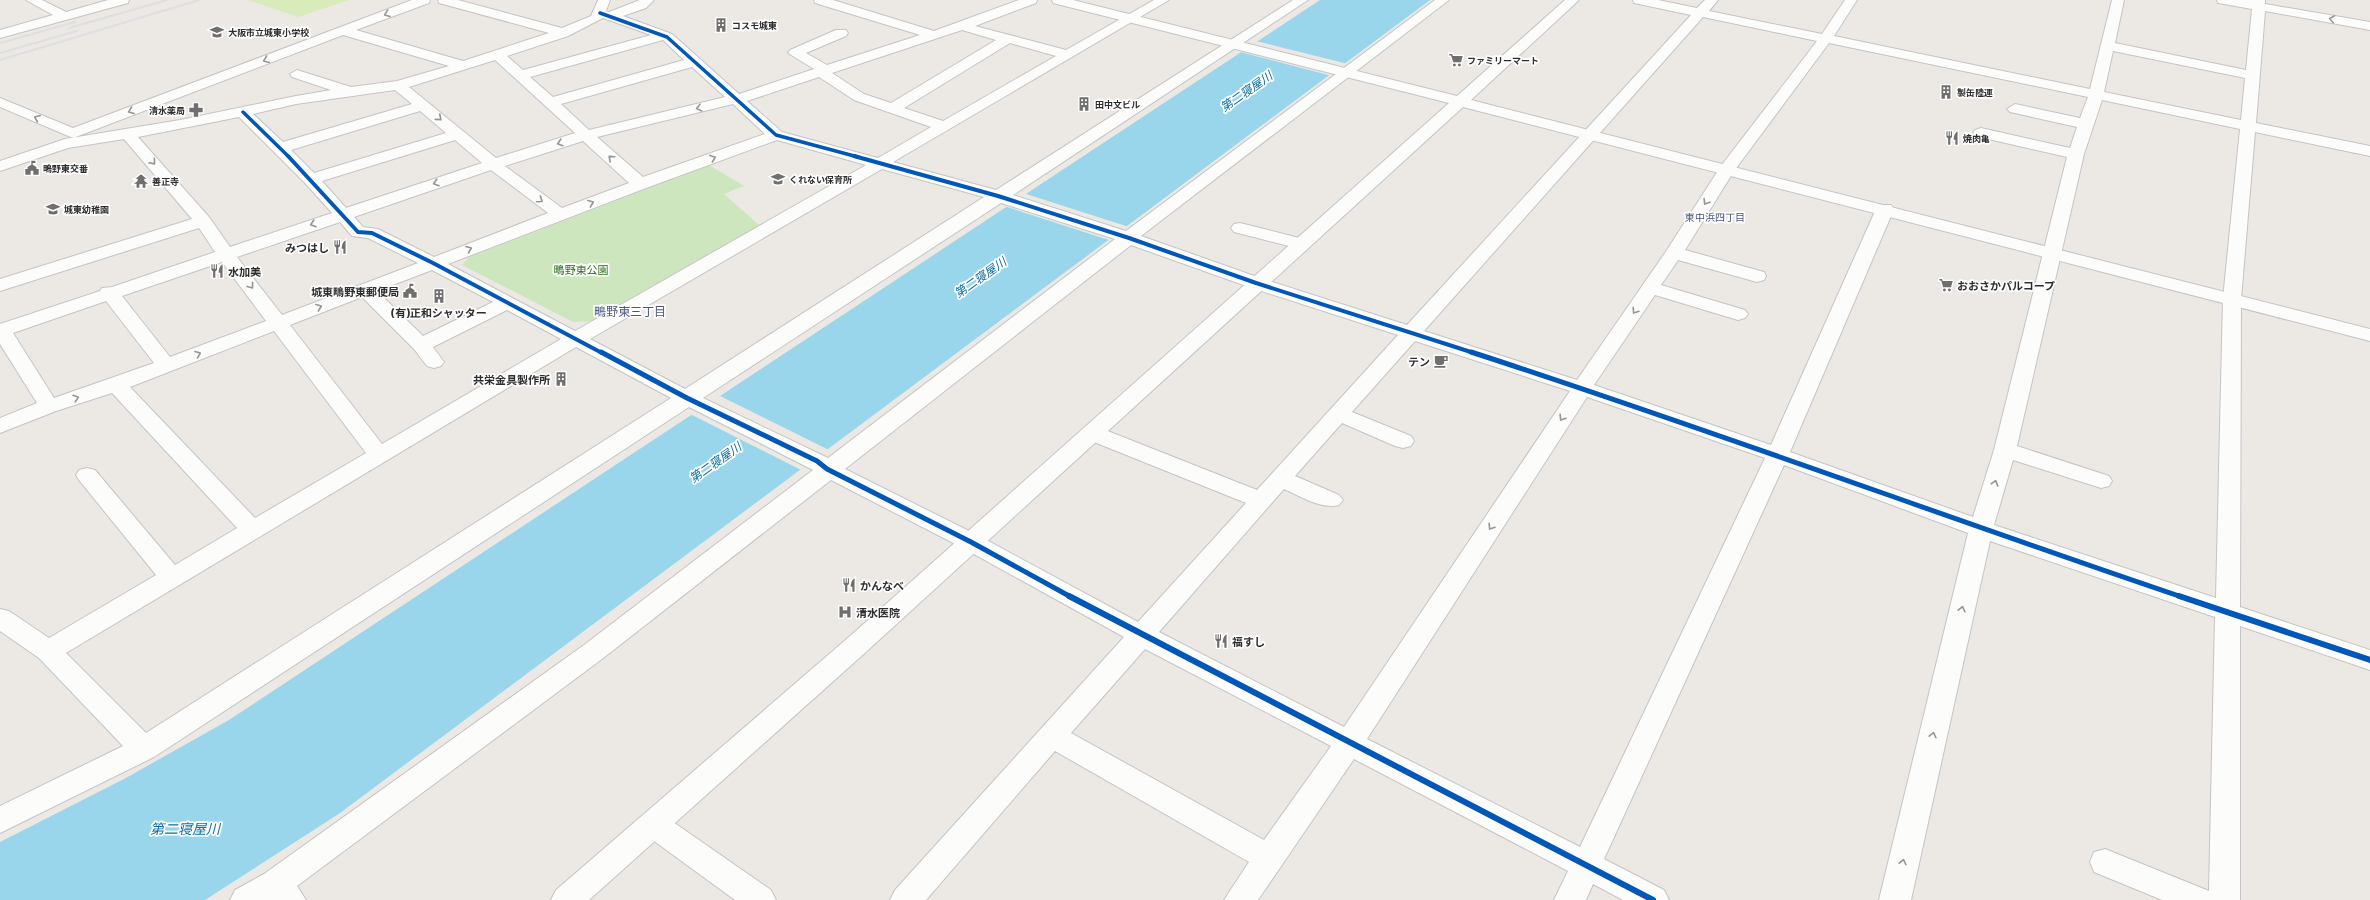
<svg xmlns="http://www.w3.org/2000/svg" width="2370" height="900" viewBox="0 0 2370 900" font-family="Barlow,'Noto Sans JP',sans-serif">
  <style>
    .green { fill: #cee6be }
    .pitch { fill: #d9eabb }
    .water { fill: #99d6ec }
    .pier { fill: #ece8e4 }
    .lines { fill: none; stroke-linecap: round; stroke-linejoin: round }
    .street-casing { stroke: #c5c4c5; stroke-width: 2 }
    .secondary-casing { stroke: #c5c4c5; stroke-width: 2 }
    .street { fill: #fcfcfb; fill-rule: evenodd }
    .secondary { fill: #fcfcfb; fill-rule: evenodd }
    .rail { stroke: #dfdfe1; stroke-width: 2 }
    .cycleway-far3-casing { stroke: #fff; stroke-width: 5 }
    .cycleway-far2-casing { stroke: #fff; stroke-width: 6 }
    .cycleway-far1-casing { stroke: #fff; stroke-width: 8 }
    .cycleway-casing { stroke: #fff; stroke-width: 9 }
    .cycleway-far3 { stroke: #0057b8; stroke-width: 3.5 }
    .cycleway-far2 { stroke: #0057b8; stroke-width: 4 }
    .cycleway-far1 { stroke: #0057b8; stroke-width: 5 }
    .cycleway { stroke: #0057b8; stroke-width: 6 }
    .oneway { stroke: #959594 }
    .labels { text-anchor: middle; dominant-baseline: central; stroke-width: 3.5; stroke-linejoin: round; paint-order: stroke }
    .far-poi-label { font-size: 9px; font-weight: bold; fill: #2e2e2e; stroke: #fff; text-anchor: start }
    .far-neighbourhood-label { font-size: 10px; fill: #4d5680; stroke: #fff }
    .poi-label { font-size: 11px; font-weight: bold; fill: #2e2e2e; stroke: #fff; text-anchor: start }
    .park-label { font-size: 11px; fill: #2c6e1b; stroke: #fff }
    .water-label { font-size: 12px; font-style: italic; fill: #0d6fa3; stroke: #fff }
    .neighbourhood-label { font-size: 12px; fill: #4d5680; stroke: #fff }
    .near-water-label { font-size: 14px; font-style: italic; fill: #0d6fa3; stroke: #fff }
  </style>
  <rect width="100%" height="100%" fill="#ece8e4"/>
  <path class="green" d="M 709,165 L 744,186 L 724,194 L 759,225 L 592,321 L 573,322 L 462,265 L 469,257 Z"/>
  <path class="pitch" d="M 248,0 L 349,0 L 298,17 Z"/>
  <path class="water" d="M 1320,0 L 1430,0 L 340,813 L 205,900 L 0,900 L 0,842 L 124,779 L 229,720 Z"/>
  <path class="pier" d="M 1256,41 L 1348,64 L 1332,76 L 1240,52 Z
    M 1023,193 L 1129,227 L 1112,241 L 1004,206 Z
    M 718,395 L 831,451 L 803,471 L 690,414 Z"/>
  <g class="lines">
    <defs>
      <path id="street" d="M 26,0 L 42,0 L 66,12 L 108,0 L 129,0 L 128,3 L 0,38 L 0,30 L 53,15 Z
        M 412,0 L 430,0 L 429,3 L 356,30 L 463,61 L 549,33 L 439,3 L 438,0 L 458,0 L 562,28 L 591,16 L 598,0 L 610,0 L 606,11 L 609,12 L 640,0 L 654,0 L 646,8 L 623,16 L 672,34 L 739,94 L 814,69 L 788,53 L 790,50 L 836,30 L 846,30 L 848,33 L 846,36 L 806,53 L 827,65 L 920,35 L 815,3 L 814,0 L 833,0 L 934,31 L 1019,0 L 1037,0 L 1036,3 L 975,26 L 1066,50 L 1154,0 L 1169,0 L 893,162 L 996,190 L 1293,0 L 1308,0 L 1013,195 L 1126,231 L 1435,0 L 1449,0 L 1141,236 L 1263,279 L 1407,325 L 1691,15 L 1634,3 L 1633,0 L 1658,0 L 1697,8 L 1705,0 L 1718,0 L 1709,11 L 1822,34 L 1845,0 L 1857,0 L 1834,36 L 2090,89 L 2112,0 L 2124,0 L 2115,43 L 2246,70 L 2252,9 L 2218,3 L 2217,0 L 2265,0 L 2265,4 L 2370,22 L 2370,30 L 2265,11 L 2256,123 L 2370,146 L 2370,156 L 2255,132 L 2241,299 L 2240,607 L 2370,650 L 2370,670 L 2240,626 L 2240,900 L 2162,900 L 2094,872 L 2090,862 L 2094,852 L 2105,849 L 2209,891 L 2215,617 L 1990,541 L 1911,900 L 1879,900 L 1968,533 L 1784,465 L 1604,859 L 1664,890 L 1669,900 L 1623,900 L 1593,884 L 1586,900 L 1554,900 L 1568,871 L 1354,759 L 1258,900 L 1224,900 L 1249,862 L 1055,751 L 926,900 L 890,900 L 895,890 L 1124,637 L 963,548 L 831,480 L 602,659 L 297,886 L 306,900 L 230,900 L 235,890 L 264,874 L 584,645 L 813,470 L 689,407 L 154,757 L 0,833 L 0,806 L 123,746 L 39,658 L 0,631 L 0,609 L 9,611 L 49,638 L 156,575 L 79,480 L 76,475 L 79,470 L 87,468 L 95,470 L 175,565 L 237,528 L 112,393 L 56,411 L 0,433 L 0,418 L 37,403 L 0,344 L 0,324 L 100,291 L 102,288 L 112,287 L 215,252 L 199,228 L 0,291 L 0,279 L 192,219 L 124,139 L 68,148 L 0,171 L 0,161 L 65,139 L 180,120 L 296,96 L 331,90 L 292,77 L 290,74 L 297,70 L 351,87 L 397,81 L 449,66 L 343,35 L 73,138 L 0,107 L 0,98 L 73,128 ZM 1703,17 L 1817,41 L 1721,166 L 1665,253 L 1577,380 L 1424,331 ZM 603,18 L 651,35 L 523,70 L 507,56 L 568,36 ZM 962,30 L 996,40 L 891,103 L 864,94 L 832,73 ZM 663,40 L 684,60 L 553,97 L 530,77 ZM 1010,43 L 1056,56 L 943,121 L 904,108 ZM 1829,43 L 2088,97 L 2080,118 L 2015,104 L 2007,109 L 2010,112 L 2077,127 L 2070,148 L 1981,128 L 1975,130 L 1973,133 L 1975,136 L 2067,157 L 1994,450 L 1973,517 L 1790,452 L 1894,209 L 1891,205 L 1879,205 L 1876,209 L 1771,445 L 1594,385 L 1655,295 L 1738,320 L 1745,318 L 1748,314 L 1745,310 L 1661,285 L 1678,260 L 1757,282 L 1764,280 L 1766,276 L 1764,272 L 1685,250 L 1734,171 ZM 2113,51 L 2245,78 L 2241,120 L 2104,92 ZM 495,60 L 575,133 L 496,158 L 409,87 ZM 692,67 L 725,97 L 589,130 L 561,104 ZM 819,77 L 854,100 L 931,127 L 878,158 L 782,132 L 747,101 ZM 395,90 L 412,104 L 283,142 L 253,114 L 296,104 ZM 2102,100 L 2240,129 L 2223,299 L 2216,598 L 1994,525 L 2013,460 L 2101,488 L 2109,486 L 2112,481 L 2109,476 L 2017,446 L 2084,154 ZM 733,104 L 765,134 L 643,177 L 597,137 ZM 420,111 L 446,133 L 314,173 L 291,150 ZM 239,117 L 305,183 L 332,213 L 230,247 L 209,217 L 138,137 ZM 455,140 L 482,163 L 346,208 L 322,181 ZM 777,140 L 866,165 L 575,331 L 448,264 L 646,188 ZM 583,141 L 629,183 L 562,208 L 505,166 ZM 882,169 L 984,197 L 685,389 L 590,339 ZM 491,170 L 548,213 L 434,257 L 378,229 L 363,227 L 354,217 ZM 1001,203 L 1115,239 L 828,458 L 703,398 ZM 340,222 L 352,236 L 368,238 L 418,263 L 282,315 L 237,257 ZM 1131,245 L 1249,287 L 1398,335 L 1257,490 L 1100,428 L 1092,426 L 1084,428 L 1081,433 L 1084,438 L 1246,503 L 1138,622 L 979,536 L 845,469 ZM 222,262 L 266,321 L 170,357 L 122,296 ZM 432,270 L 493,302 L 423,336 L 377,291 ZM 362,297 L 414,349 L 427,366 L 434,368 L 441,366 L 444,362 L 433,347 L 507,310 L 561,339 L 382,444 L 290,325 ZM 106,301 L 154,363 L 54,398 L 13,333 ZM 274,331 L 366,453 L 255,518 L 130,387 ZM 1415,341 L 1570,391 L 1344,727 L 1159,632 L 1284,489 C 1300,496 1322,510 1339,505 L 1343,500 L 1339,495 L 1295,476 L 1342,423 L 1395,446 L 1403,448 L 1411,446 L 1414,441 L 1411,436 L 1352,412 ZM 576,347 L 671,398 L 146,733 L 66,653 ZM 1587,397 L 1765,458 L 1580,847 L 1367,739 ZM 1145,649 L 1331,746 L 1264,840 L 1071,733 Z
        M 1240,223 L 1307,240 L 1310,244 L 1307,248 L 1301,249 L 1234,232 L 1231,228 L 1234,224 Z
        M 653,811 L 663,815 L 771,890 L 776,900 L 735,900 L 643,833 L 638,824 L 643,815 Z"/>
      <path id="secondary" d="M 1052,0 L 1073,0 L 1457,96 L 1565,0 L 1579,0 L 1471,100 L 2370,329 L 2370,341 L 1463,107 L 867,651 L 589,900 L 551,900 L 556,890 L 849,637 L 1449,103 L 1053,3 Z"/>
    </defs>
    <use href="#street" class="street-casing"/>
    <use href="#secondary" class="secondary-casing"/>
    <use href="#street" class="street"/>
    <use href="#secondary" class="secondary"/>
    <path class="rail" d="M 69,28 L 167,0
      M 0,43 L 75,22
      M 0,53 L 77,31
      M 0,60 L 199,0"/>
    <defs>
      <path id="cycleway-far3" d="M 600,13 L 667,37 L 776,135 L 858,157
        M 243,112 L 289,157"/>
      <path id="cycleway-far2" d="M 288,156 L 358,232 L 372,233 L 433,263 L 602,353
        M 854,156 L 998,196 L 1129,238 L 1256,283 L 1474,353"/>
      <path id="cycleway-far1" d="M 601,352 L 687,398 L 817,461 L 827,469 L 971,542 L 1071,597
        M 1471,352 C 1709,429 1945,517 2182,597"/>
      <path id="cycleway" d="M 1069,596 L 1653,900
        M 2179,596 L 2370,660"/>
    </defs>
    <use href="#cycleway-far3" class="cycleway-far3-casing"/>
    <use href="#cycleway-far2" class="cycleway-far2-casing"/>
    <use href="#cycleway-far1" class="cycleway-far1-casing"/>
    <use href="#cycleway" class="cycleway-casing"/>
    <use href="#cycleway-far3" class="cycleway-far3"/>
    <use href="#cycleway-far2" class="cycleway-far2"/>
    <use href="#cycleway-far1" class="cycleway-far1"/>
    <use href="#cycleway" class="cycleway"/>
  </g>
  <defs><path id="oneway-chevron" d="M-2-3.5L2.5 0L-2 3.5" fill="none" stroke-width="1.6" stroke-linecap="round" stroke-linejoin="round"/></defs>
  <g class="oneway">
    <use href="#oneway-chevron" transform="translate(387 14) rotate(159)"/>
    <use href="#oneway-chevron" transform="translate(2332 19) rotate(-170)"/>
    <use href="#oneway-chevron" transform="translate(266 60) rotate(159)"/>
    <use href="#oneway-chevron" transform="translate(699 108) rotate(166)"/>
    <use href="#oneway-chevron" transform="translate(131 111) rotate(159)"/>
    <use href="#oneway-chevron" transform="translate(37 118) rotate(-157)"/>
    <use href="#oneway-chevron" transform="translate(439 118) rotate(40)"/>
    <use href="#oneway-chevron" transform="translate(560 143) rotate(163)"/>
    <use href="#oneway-chevron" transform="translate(611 158) rotate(-138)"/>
    <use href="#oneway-chevron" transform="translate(713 158) rotate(-20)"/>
    <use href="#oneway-chevron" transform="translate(153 162) rotate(49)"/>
    <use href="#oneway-chevron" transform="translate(436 183) rotate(162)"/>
    <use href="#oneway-chevron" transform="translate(540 200) rotate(35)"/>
    <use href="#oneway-chevron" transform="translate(1706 202) rotate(122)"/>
    <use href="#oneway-chevron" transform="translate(591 203) rotate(-21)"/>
    <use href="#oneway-chevron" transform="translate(313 224) rotate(162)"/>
    <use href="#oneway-chevron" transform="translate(469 249) rotate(-21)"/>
    <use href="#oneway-chevron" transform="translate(251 286) rotate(52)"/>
    <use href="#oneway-chevron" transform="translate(319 307) rotate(-21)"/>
    <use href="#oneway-chevron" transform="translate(1635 311) rotate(124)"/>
    <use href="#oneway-chevron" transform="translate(198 354) rotate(-21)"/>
    <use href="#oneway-chevron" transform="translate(76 398) rotate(-17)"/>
    <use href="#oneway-chevron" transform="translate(1562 418) rotate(123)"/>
    <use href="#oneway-chevron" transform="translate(1995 483) rotate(-73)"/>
    <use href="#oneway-chevron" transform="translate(1491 527) rotate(123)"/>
    <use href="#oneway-chevron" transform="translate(1962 609) rotate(-77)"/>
    <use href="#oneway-chevron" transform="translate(1933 735) rotate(-77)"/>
    <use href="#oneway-chevron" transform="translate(1903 862) rotate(-77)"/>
  </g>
  <defs>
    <symbol id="building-bare" viewBox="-9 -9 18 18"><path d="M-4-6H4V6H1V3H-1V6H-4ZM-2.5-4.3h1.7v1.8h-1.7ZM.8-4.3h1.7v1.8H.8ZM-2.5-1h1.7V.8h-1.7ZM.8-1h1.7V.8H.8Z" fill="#706f6e" stroke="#fff" stroke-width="2.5" paint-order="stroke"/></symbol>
    <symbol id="school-bare" viewBox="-9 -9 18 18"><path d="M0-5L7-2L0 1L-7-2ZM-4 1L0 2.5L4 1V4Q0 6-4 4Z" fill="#706f6e" stroke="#fff" stroke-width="2.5" paint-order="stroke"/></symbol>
    <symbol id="supermarket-bare" viewBox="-9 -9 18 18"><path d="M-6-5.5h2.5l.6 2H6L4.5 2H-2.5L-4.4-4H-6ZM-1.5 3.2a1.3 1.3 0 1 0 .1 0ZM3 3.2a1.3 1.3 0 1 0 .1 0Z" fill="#706f6e" stroke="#fff" stroke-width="2.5" paint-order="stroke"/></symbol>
    <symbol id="pharmacy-bare" viewBox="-9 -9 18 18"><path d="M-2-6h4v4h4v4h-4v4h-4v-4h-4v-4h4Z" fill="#706f6e" stroke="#fff" stroke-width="2.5" paint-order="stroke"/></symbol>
    <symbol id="restaurant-bare" viewBox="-9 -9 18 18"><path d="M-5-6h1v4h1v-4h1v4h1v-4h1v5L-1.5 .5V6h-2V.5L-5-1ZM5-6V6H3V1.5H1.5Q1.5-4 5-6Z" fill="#706f6e" stroke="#fff" stroke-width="2.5" paint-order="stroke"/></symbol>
    <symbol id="civic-bare" viewBox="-9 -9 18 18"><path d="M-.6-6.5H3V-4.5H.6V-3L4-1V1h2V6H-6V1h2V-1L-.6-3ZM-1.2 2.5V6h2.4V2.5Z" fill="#706f6e" stroke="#fff" stroke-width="2.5" paint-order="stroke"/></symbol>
    <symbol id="temple-bare" viewBox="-9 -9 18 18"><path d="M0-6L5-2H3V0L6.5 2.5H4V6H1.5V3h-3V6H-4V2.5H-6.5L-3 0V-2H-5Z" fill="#706f6e" stroke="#fff" stroke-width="2.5" paint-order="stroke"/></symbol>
    <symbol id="cafe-bare" viewBox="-9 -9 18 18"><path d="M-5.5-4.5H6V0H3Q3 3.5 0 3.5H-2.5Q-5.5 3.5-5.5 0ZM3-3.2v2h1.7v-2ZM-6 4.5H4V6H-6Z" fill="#706f6e" stroke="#fff" stroke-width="2.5" paint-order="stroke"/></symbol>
    <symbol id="hospital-bare" viewBox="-9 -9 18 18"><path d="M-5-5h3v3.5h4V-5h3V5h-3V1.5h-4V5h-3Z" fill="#706f6e" stroke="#fff" stroke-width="2.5" paint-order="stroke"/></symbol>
  </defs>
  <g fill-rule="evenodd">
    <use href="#building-bare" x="711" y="15" width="20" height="20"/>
    <use href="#school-bare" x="207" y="22" width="20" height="20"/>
    <use href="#supermarket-bare" x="1446" y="50" width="20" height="20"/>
    <use href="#building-bare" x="1936" y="82" width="20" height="20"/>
    <use href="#building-bare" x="1074" y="94" width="20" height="20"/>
    <use href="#pharmacy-bare" x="186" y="100" width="20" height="20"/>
    <use href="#restaurant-bare" x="1942" y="128" width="20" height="20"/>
    <use href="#civic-bare" x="22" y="158" width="20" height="20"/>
    <use href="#school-bare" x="768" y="169" width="20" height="20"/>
    <use href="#temple-bare" x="131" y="171" width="20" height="20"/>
    <use href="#school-bare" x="43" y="199" width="20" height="20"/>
    <use href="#restaurant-bare" x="330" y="237" width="20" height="20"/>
    <use href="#restaurant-bare" x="207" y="261" width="20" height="20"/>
    <use href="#supermarket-bare" x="1936" y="275" width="20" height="20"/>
    <use href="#civic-bare" x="400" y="281" width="20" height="20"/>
    <use href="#building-bare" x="429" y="286" width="20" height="20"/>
    <use href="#cafe-bare" x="1431" y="351" width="20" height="20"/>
    <use href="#building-bare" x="551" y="369" width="20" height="20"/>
    <use href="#restaurant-bare" x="839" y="575" width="20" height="20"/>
    <use href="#hospital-bare" x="835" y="602" width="20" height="20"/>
    <use href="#restaurant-bare" x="1211" y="631" width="20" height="20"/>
  </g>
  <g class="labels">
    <g class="far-poi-label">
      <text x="732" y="25">コスモ城東</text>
      <text x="228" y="32">大阪市立城東小学校</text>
      <text x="1467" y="60">ファミリーマート</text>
      <text x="1957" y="92">製缶陸運</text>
      <text x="1095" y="104">田中文ビル</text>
      <text x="185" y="110" text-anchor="end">清水薬局</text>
      <text x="1963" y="138">焼肉亀</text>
      <text x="43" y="168">鴫野東交番</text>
      <text x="789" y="179">くれない保育所</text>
      <text x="152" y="181">善正寺</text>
      <text x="64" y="209">城東幼稚園</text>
    </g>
    <g class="far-neighbourhood-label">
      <text x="1715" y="217">東中浜四丁目</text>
    </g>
    <g class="poi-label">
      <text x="329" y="247" text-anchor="end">みつはし</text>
      <text x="228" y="271">水加美</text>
      <text x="1957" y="285">おおさかパルコープ</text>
      <text x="399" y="291" text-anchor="end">城東鴫野東郵便局</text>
      <text x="439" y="312" text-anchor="middle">(有)正和シャッター</text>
      <text x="1430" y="361" text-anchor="end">テン</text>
      <text x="550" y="379" text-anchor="end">共栄金具製作所</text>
      <text x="860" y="585">かんなべ</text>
      <text x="856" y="612">清水医院</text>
      <text x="1232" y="641">福すし</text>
    </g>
    <g class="park-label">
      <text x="581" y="269">鴫野東公園</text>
    </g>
    <g class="water-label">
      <text transform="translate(1246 91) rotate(-35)">第二寝屋川</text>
      <text transform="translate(980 277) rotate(-35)">第二寝屋川</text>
      <text transform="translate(715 462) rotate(-35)">第二寝屋川</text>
    </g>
    <g class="neighbourhood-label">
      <text x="630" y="311">鴫野東三丁目</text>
    </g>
    <g class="near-water-label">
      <text x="185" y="828">第二寝屋川</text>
    </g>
  </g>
</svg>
